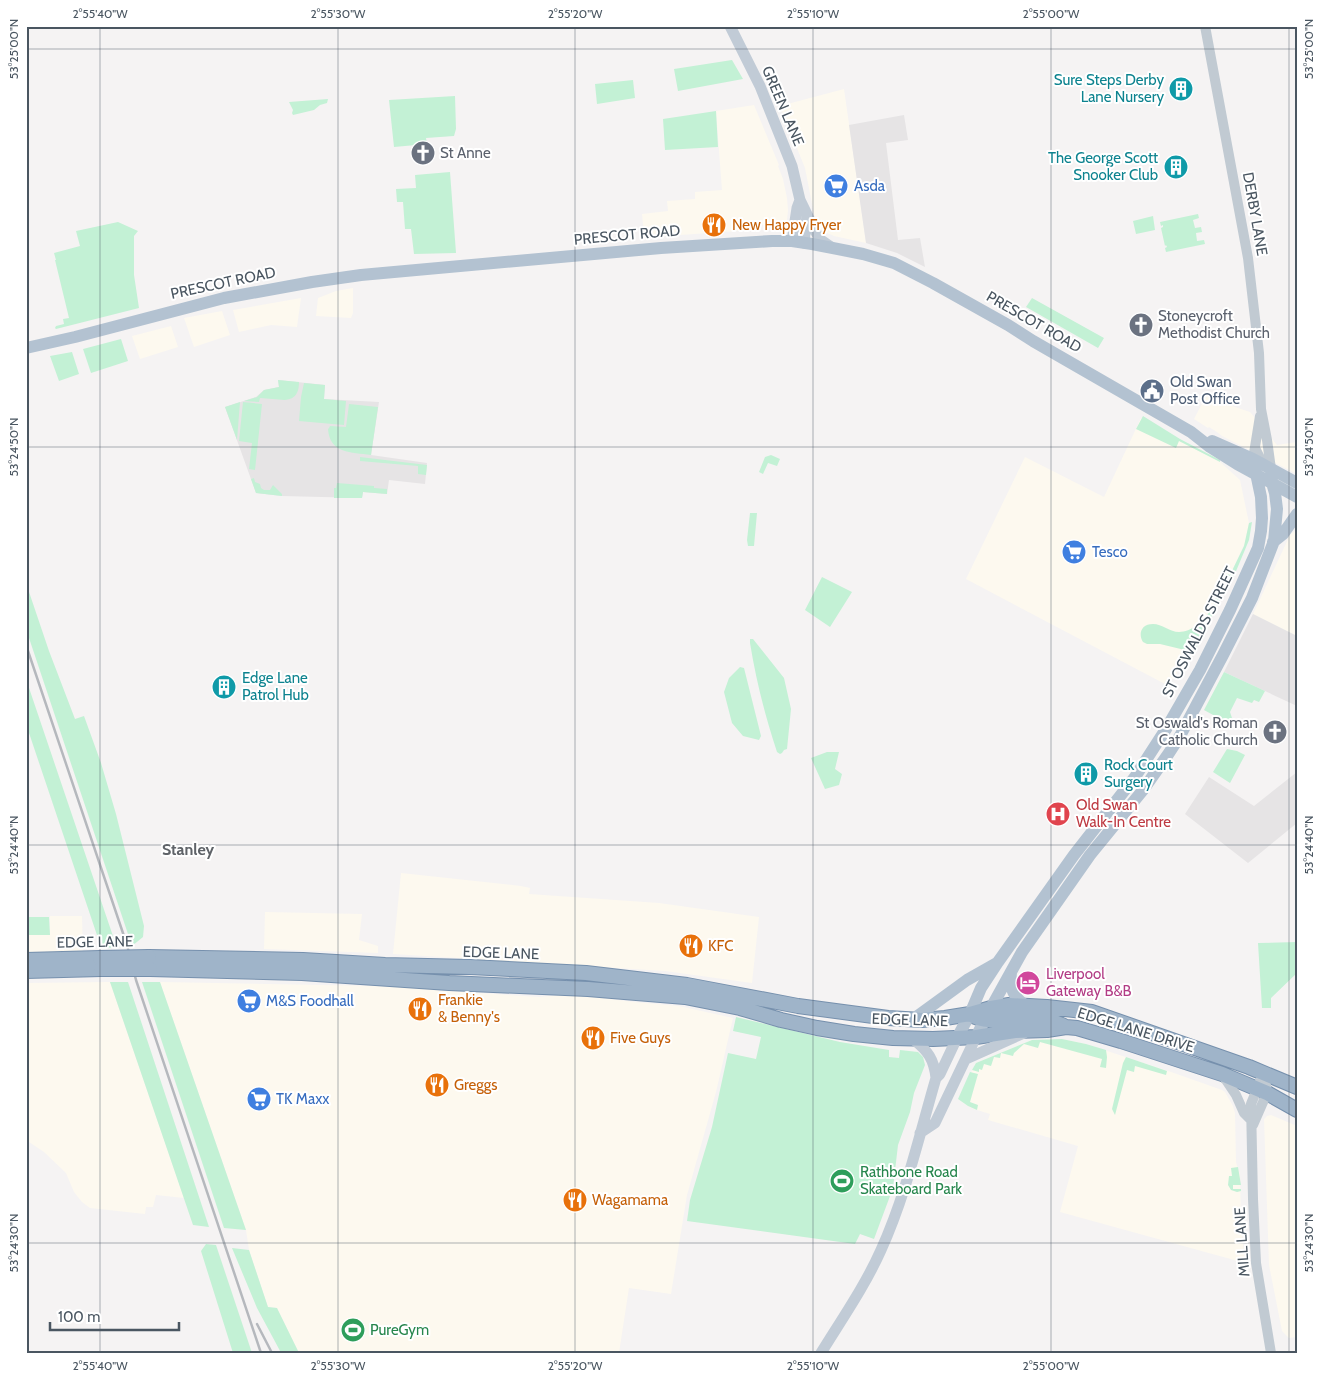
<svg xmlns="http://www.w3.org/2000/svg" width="1323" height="1379" viewBox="0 0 1323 1379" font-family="Cabin,sans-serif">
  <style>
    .commercial { fill: #fdf9ef }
    .education { fill: #e6e4e5 }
    .green { fill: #c3f1d5 }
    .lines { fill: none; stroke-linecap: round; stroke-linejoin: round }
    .trunk-casing { stroke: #7690ad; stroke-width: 16 }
    .tertiary { stroke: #c1cad2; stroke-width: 10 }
    .secondary { stroke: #c1cbd6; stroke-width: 11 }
    .primary { stroke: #b3c2d1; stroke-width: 12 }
    .trunk { stroke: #9fb4c9; stroke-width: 14 }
    .rail { stroke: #b5b8bd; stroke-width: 2.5 }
    .trunk-bridge-casing { stroke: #7690ad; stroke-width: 16; stroke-linecap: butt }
    .trunk-bridge { stroke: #9fb4c9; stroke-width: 14 }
    .ticks { fill: none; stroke: #4a5661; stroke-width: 1; stroke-opacity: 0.45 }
    .labels { text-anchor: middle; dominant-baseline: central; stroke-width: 4; stroke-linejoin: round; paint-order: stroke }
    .culture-label { font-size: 15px; fill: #0d838f; stroke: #fff; text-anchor: end }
    .street-label { font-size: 15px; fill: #4a5661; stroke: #fff }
    .worship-label { font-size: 15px; fill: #5b616d; stroke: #fff; text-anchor: start }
    .shop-label { font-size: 15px; fill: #366cbe; stroke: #fff; text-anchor: start }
    .food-label { font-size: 15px; fill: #c56008; stroke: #fff; text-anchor: start }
    .service-label { font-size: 15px; fill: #4e5e75; stroke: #fff; text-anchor: start }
    .health-label { font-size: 15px; fill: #be3a42; stroke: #fff; text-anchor: start }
    .hotel-label { font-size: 15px; fill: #b23c85; stroke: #fff; text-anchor: start }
    .leisure-label { font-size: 15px; fill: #27864d; stroke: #fff; text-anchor: start }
    .neighbourhood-label { font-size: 16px; font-weight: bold; fill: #5f6368; stroke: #fff }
    .neatline { fill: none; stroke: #4a5661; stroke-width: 2 }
    .ticks-label { font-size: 12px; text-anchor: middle; fill: #4a5661 }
  </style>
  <rect width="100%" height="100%" fill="#f5f3f3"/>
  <path class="commercial" d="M 844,89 L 866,243 L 834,236 L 820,230 L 815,219 L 805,168 L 780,106 Z
    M 754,105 L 779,165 L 778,166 L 783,179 L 787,198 L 788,210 L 787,220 L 776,225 L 761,225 L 752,230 L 651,237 L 644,235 L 642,214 L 668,211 L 667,201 L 695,199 L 695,192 L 722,190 L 716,111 Z
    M 353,288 L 353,313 L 351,318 L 316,316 L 318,298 L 336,291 Z
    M 301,298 L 297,327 L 271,325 L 239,332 L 233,310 Z
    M 222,311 L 230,335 L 194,347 L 184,318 Z
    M 171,326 L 178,347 L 140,359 L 132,336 Z
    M 1206,396 L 1214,400 L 1250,412 L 1277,445 L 1297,442 L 1297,474 L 1222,436 L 1217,432 L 1209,427 L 1208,428 L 1194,419 Z
    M 1141,418 L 1180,441 L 1220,462 L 1240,480 L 1249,523 L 1245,543 L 1219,598 L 1183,648 L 1176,677 L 1165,684 L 966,579 L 1025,457 L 1104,497 Z
    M 1297,529 L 1297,636 L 1253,614 L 1290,535 Z
    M 401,873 L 521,886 L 530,888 L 529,894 L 659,903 L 759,917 L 752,983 L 665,971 L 393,954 Z
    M 265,912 L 362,914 L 359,940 L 378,946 L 378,953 L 264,949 Z
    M 50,916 L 82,916 L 83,954 L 26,955 L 26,935 L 50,935 Z
    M 110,982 L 184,1198 L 156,1195 L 153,1207 L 146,1207 L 145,1214 L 90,1208 L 82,1202 L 74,1192 L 66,1173 L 44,1152 L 26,1140 L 26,983 Z
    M 160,982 L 427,987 L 432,990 L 539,997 L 569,994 L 634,1002 L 679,1006 L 733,1018 L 716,1092 L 687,1195 L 671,1294 L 629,1288 L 619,1353 L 299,1353 L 277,1308 L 268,1307 L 249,1250 L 246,1230 Z
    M 1062,1039 L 1086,1044 L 1174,1073 L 1222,1090 L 1225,1092 L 1233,1106 L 1235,1113 L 1236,1162 L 1240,1175 L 1241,1224 L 1245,1263 L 1060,1212 L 1078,1146 L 988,1120 L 990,1114 L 974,1109 L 968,1106 L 958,1099 L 976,1063 L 1032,1040 Z
    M 1271,1115 L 1297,1126 L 1297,1337 L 1289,1338 L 1282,1331 L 1269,1265 L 1264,1119 L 1267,1116 Z"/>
  <path class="education" d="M 904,115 L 908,140 L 886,143 L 898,240 L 920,238 L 925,267 L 897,253 L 866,243 L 849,125 Z
    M 278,380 L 325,385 L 324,399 L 379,402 L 371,455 L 427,463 L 425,484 L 389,480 L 387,494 L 363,492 L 362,498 L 282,496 L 256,493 L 225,407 L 256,397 L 264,390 L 279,387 Z
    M 1253,614 L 1297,636 L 1297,706 L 1224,672 Z
    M 1297,772 L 1297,823 L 1248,863 L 1185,814 L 1209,777 L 1254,806 Z"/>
  <path class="green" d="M 732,60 L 743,79 L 678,91 L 674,69 Z
    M 633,80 L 635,98 L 597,104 L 595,84 Z
    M 455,96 L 456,129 L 454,136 L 426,138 L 427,144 L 394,147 L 389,100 Z
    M 328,99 L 327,103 L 320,105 L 314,110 L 293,115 L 292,113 L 293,110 L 289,102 Z
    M 716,111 L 718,147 L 665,150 L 663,119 Z
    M 450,172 L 456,253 L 414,254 L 411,229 L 405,229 L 403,202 L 397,202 L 396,189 L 416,188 L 415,175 Z
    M 1198,214 L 1199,218 L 1193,220 L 1195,228 L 1201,227 L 1202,232 L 1196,233 L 1197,241 L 1204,240 L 1205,244 L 1166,252 L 1165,248 L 1167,247 L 1166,245 L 1165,246 L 1161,228 L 1163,227 L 1163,225 L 1161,226 L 1160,222 Z
    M 1153,216 L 1155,230 L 1136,234 L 1133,221 Z
    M 118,222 L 138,231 L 134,236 L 134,275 L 139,308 L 56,329 L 55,328 L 56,326 L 64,324 L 63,319 L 69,318 L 55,260 L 56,260 L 54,253 L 80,246 L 76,231 Z
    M 1032,298 L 1104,338 L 1098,348 L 1026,307 Z
    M 121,339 L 128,361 L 91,373 L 83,349 Z
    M 72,352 L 79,374 L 59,381 L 50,356 Z
    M 278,380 L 299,382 C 299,392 296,399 285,400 L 260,398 L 259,402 L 244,401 L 257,397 L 264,390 L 279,387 Z
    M 304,383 L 325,385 L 324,399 L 346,401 L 344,425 L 299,421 L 301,397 Z
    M 240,402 L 237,440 L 225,407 Z
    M 243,402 L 262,404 L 255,470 L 249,469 L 252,443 L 239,441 Z
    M 349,404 L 378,407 L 371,455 C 351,452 330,454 328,429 L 329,428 L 330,426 L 346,427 Z
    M 1143,416 L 1180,439 L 1220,460 L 1220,462 L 1179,441 L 1176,448 L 1136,429 Z
    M 771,455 L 780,459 L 777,466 L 768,463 L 763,474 L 759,472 L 765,457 Z
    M 360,457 L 427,465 L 426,475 L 418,474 L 418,466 L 360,461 Z
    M 254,478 L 255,482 L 260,484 L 261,488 L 264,490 L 270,490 L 273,485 L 282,494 L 282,496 L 256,493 L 251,479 Z
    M 337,483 L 374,486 L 374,488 L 387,489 L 387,494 L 363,492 L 362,498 L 334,498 L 334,488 L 336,488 Z
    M 750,513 L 757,513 L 754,546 L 748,546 L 747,540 Z
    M 1252,522 L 1249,540 L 1234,576 L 1231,581 L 1225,583 L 1221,580 L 1224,573 L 1230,575 L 1244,546 L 1249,523 Z
    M 822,577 L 852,592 L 830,627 L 805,610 Z
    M 26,583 L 49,651 L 75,719 L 84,716 L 101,763 L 116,814 L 144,926 L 143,937 L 132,946 L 26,629 Z
    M 1218,589 L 1224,592 L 1196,648 L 1189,651 L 1160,644 L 1147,644 L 1143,642 C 1138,634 1141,624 1153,624 C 1162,624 1170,632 1179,632 C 1191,632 1204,621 1210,611 C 1214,605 1216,596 1218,589 Z
    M 750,639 L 753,639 L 784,678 L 791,709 L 787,749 L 784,750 L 782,753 L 780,754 L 777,752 C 765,716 756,680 750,643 Z
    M 740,667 L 744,668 L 761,736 L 759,740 L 743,736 L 732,723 L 724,692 L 729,678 Z
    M 1224,672 L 1265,691 L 1259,702 L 1254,700 L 1252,703 L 1237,698 L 1230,712 L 1235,727 L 1204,710 Z
    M 26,679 L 117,948 L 101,947 L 26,724 Z
    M 1227,749 L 1237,751 L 1245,755 L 1230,783 L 1213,772 Z
    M 827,752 L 839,752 L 835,769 L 842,774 L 839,785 L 825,789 L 811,758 Z
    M 26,917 L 49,917 L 50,935 L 26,935 Z
    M 1297,942 L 1297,973 L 1271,998 L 1271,1008 L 1262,1008 L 1258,943 Z
    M 110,982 L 128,982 L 209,1227 L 193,1225 Z
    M 142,982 L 160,982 L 246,1230 L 224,1228 Z
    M 736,1017 L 840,1042 L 889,1050 L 889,1057 L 899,1058 L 900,1050 L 918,1052 L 923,1057 L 925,1065 L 914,1093 L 910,1112 L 898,1145 L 893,1188 L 874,1239 L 860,1234 L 855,1244 L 687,1221 L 690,1200 L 712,1127 L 728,1053 L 756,1059 L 761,1037 L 733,1031 Z
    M 1062,1039 L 1086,1044 L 1106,1050 L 1107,1057 L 1106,1068 L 1100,1067 L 1102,1059 L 1040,1042 L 1038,1048 L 1024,1044 L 1014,1053 L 1013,1056 L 1001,1053 L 1000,1058 L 994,1057 L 991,1066 L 984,1064 L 982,1070 L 979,1069 L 979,1072 L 972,1070 L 976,1063 L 1032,1040 Z
    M 1126,1057 L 1167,1071 L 1166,1075 L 1135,1066 L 1134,1072 L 1127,1070 L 1115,1115 L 1112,1109 L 1123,1063 Z
    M 970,1072 L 978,1074 L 970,1102 L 978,1105 L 977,1110 L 968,1106 L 958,1099 Z
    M 1238,1167 L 1241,1185 L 1233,1185 L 1233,1189 L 1241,1189 L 1241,1191 L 1237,1192 L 1231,1190 L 1228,1185 L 1229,1176 L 1232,1176 L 1231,1168 Z
    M 206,1244 L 216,1245 L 252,1353 L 233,1353 L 201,1251 Z
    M 232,1248 L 249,1250 L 268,1307 L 277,1308 L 299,1353 L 281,1353 L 279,1349 L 257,1308 Z"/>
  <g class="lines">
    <defs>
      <path id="trunk" d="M 149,957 L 303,960 L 385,965 L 470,967 L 586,973 L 687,985 L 798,1006 L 888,1018 L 922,1020 L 945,1018 L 970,1014 L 991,1008 L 1009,1005 L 1047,1007 L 1092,1012 L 1249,1067 L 1297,1087
        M 26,960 L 100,958
        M 150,969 L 302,973 L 449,983 L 588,989 L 685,997 L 740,1008 L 781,1020 L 817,1028 L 854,1034 L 893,1038 L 933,1039 L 976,1037 L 1015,1031 L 1047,1030 L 1066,1027 L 1077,1028 L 1121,1041 L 1222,1074 L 1267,1093 L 1297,1110
        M 26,971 L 101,969
        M 970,1014 C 990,1028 1019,1014 1041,1018 C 1049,1019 1057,1023 1064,1026"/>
    </defs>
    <use href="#trunk" class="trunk-casing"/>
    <path class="tertiary" d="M 1205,26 L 1248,258 L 1259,353 L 1261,409 L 1267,440 L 1271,469
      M 1255,448 L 1264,466
      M 1254,453 L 1260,416
      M 1264,1072 L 1251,1104 L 1253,1199 L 1256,1263 L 1271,1353
      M 1222,1074 L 1236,1095 L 1244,1113 L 1252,1121
      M 1253,1125 L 1267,1093 L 1264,1072"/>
    <path class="secondary" d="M 730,26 L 760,86 L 792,166 L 800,200 L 815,231 L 821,240 L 831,247
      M 792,241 L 797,208 L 800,200
      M 804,243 L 807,215
      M 913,1039 C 928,1051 934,1059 936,1078
      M 966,1059 L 1024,1033
      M 920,1133 L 935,1123 L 976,1037
      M 821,1353 C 842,1319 865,1286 881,1250 C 906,1195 919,1136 936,1078 L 940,1074 L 957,1038"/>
    <path class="primary" d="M 26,348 L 75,337 L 224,298 L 312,282 L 361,275 L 661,248 L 772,241 L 792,241 L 812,244 L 863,254 L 894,263 L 933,283 L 1008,325 L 1033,341 L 1191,432 L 1210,447 L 1237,464 L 1297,497
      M 1212,441 L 1253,459 L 1297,483
      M 1273,542 L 1283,534 L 1297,514
      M 1011,973 C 1009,987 1014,999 1027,1006
      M 912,1020 L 967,980 L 997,963
      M 976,1037 L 991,1008 L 1022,952 L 1090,855 L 1143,790 L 1169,753 L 1180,736 L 1223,655 L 1252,598 L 1274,541 L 1277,509 L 1275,493 L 1272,483 L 1271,469
      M 957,1038 L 970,1014 L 981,988 L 998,962 L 1074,855 L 1135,777 L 1166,729 L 1200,670 L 1230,610 L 1258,548 L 1261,531 L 1262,518 L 1261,497 L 1253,459"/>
    <use href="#trunk" class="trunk"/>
    <path class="rail" d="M 26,645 L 127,945 L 136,980 L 261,1353
      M 257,1324 L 272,1353"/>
    <defs>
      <path id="trunk-bridge" d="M 100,958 L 149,957
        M 101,969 L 150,969"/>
    </defs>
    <use href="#trunk-bridge" class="trunk-bridge-casing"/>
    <use href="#trunk-bridge" class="trunk-bridge"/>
  </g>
  <path class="ticks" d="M 100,26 L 100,1353M 338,26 L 338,1353M 575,26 L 575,1353M 813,26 L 813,1353M 1051,26 L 1051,1353M 1289,26 L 1289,1353M 26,49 L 1297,49M 26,447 L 1297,447M 26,845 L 1297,845M 26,1243 L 1297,1243"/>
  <defs>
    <symbol id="building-disc" viewBox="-11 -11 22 22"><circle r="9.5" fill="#0f9aa8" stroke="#fff"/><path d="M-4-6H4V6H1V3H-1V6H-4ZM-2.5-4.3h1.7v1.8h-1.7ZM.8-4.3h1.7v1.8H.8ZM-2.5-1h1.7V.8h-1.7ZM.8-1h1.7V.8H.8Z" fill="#fff"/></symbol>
    <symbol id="church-disc" viewBox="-11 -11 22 22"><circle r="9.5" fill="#6b7280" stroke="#fff"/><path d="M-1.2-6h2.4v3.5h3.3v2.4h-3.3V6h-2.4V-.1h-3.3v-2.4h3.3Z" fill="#fff"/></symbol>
    <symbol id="supermarket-disc" viewBox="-11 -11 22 22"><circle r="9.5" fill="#3f7fe0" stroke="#fff"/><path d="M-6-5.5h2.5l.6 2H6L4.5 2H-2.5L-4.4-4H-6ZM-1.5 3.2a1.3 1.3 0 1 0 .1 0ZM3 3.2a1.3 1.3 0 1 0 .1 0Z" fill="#fff"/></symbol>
    <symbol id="restaurant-disc" viewBox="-11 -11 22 22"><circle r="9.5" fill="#e8710a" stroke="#fff"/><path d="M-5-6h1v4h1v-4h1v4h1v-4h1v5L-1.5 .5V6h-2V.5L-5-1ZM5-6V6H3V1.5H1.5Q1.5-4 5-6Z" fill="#fff"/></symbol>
    <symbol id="civic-disc" viewBox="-11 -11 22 22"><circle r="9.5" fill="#5c6f8a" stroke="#fff"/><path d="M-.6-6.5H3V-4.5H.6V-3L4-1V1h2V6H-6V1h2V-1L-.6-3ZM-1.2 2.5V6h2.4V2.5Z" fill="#fff"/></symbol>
    <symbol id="hospital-disc" viewBox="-11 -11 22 22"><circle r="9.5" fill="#e0444e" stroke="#fff"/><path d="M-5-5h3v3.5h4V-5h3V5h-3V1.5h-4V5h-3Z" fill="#fff"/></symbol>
    <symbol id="hotel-disc" viewBox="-11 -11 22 22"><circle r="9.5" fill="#d1479c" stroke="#fff"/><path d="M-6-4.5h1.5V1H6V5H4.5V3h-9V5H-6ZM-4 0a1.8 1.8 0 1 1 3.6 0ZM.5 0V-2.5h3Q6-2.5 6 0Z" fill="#fff"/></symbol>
    <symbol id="stadium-disc" viewBox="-11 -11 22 22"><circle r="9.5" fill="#2e9e5b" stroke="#fff"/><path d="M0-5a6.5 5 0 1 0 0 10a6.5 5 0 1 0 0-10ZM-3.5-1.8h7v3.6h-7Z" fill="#fff"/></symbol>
  </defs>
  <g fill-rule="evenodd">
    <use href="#building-disc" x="1167" y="75" width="28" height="28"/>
    <use href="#church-disc" x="409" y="139" width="28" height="28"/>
    <use href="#building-disc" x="1162" y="153" width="28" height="28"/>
    <use href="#supermarket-disc" x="822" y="172" width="28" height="28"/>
    <use href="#restaurant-disc" x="700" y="211" width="28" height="28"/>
    <use href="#church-disc" x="1127" y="311" width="28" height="28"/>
    <use href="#civic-disc" x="1138" y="377" width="28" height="28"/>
    <use href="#supermarket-disc" x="1060" y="538" width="28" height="28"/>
    <use href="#building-disc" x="210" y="673" width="28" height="28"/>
    <use href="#church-disc" x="1261" y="718" width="28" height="28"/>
    <use href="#building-disc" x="1072" y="760" width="28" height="28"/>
    <use href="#hospital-disc" x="1044" y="800" width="28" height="28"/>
    <use href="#restaurant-disc" x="677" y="932" width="28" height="28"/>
    <use href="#hotel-disc" x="1014" y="969" width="28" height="28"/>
    <use href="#supermarket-disc" x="235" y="987" width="28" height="28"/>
    <use href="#restaurant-disc" x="406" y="995" width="28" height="28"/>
    <use href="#restaurant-disc" x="579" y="1024" width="28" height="28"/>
    <use href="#restaurant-disc" x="423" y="1071" width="28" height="28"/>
    <use href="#supermarket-disc" x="245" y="1085" width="28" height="28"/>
    <use href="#stadium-disc" x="828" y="1167" width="28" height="28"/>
    <use href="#restaurant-disc" x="561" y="1186" width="28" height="28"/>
    <use href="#stadium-disc" x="339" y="1316" width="28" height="28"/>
  </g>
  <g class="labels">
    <g class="culture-label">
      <text x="1164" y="80">Sure Steps Derby<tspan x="1164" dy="17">Lane Nursery</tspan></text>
      <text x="1158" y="158">The George Scott<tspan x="1158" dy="17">Snooker Club</tspan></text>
      <text x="242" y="678" text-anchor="start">Edge Lane<tspan x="242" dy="17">Patrol Hub</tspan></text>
      <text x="1104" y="765" text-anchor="start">Rock Court<tspan x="1104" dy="17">Surgery</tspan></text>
    </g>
    <g class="street-label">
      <text transform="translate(783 106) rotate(67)">GREEN LANE</text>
      <text transform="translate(1255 214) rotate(80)">DERBY LANE</text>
      <text transform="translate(627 235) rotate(-5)">PRESCOT ROAD</text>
      <text transform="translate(223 283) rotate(-12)">PRESCOT ROAD</text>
      <text transform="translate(1034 322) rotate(30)">PRESCOT ROAD</text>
      <text transform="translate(1199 632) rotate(-63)">ST OSWALDS STREET</text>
      <text transform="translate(95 942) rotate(-1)">EDGE LANE</text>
      <text transform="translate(501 953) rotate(2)">EDGE LANE</text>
      <text transform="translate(910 1020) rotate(2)">EDGE LANE</text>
      <text transform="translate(1136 1030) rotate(17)">EDGE LANE DRIVE</text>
      <text transform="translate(1242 1242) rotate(-94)">MILL LANE</text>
    </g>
    <g class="worship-label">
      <text x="440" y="153">St Anne</text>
      <text x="1158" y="316">Stoneycroft<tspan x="1158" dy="17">Methodist Church</tspan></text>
      <text x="1258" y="723" text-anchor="end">St Oswald's Roman<tspan x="1258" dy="17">Catholic Church</tspan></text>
    </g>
    <g class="shop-label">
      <text x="854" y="186">Asda</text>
      <text x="1092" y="552">Tesco</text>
      <text x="266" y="1001">M&amp;S Foodhall</text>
      <text x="276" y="1099">TK Maxx</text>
    </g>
    <g class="food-label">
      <text x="732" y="225">New Happy Fryer</text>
      <text x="708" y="946">KFC</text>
      <text x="438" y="1000">Frankie<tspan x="438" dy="17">&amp; Benny's</tspan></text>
      <text x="610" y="1038">Five Guys</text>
      <text x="454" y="1085">Greggs</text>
      <text x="592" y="1200">Wagamama</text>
    </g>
    <g class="service-label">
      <text x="1170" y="382">Old Swan<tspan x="1170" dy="17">Post Office</tspan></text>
    </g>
    <g class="health-label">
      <text x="1076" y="805">Old Swan<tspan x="1076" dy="17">Walk-In Centre</tspan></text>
    </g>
    <g class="hotel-label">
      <text x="1046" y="974">Liverpool<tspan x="1046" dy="17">Gateway B&amp;B</tspan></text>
    </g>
    <g class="leisure-label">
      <text x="860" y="1172">Rathbone Road<tspan x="860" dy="17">Skateboard Park</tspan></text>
      <text x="370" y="1330">PureGym</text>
    </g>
    <g class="neighbourhood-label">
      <text x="188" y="849">Stanley</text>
    </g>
  </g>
  <rect width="1323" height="1379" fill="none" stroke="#ffffff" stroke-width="55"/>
  <path d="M50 1322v8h129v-8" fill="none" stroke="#4a5661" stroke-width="2.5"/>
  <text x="58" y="1322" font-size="15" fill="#4a5661" stroke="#ffffff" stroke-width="4" paint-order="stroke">100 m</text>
  <rect x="28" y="28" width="1268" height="1324" class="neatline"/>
  <g class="ticks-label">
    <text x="100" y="18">2°55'40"W</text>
    <text x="338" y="18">2°55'30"W</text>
    <text x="575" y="18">2°55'20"W</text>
    <text x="813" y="18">2°55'10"W</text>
    <text x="1051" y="18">2°55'00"W</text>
    <text transform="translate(14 49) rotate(-90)" y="4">53°25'00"N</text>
    <text transform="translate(1309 49) rotate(-90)" y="4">53°25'00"N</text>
    <text transform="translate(14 447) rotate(-90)" y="4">53°24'50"N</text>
    <text transform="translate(1309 447) rotate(-90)" y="4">53°24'50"N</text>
    <text transform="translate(14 845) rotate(-90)" y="4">53°24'40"N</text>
    <text transform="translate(1309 845) rotate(-90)" y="4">53°24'40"N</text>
    <text transform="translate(14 1243) rotate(-90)" y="4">53°24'30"N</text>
    <text transform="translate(1309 1243) rotate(-90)" y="4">53°24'30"N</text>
    <text x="100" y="1370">2°55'40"W</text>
    <text x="338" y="1370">2°55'30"W</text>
    <text x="575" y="1370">2°55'20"W</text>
    <text x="813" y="1370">2°55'10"W</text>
    <text x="1051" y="1370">2°55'00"W</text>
  </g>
</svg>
